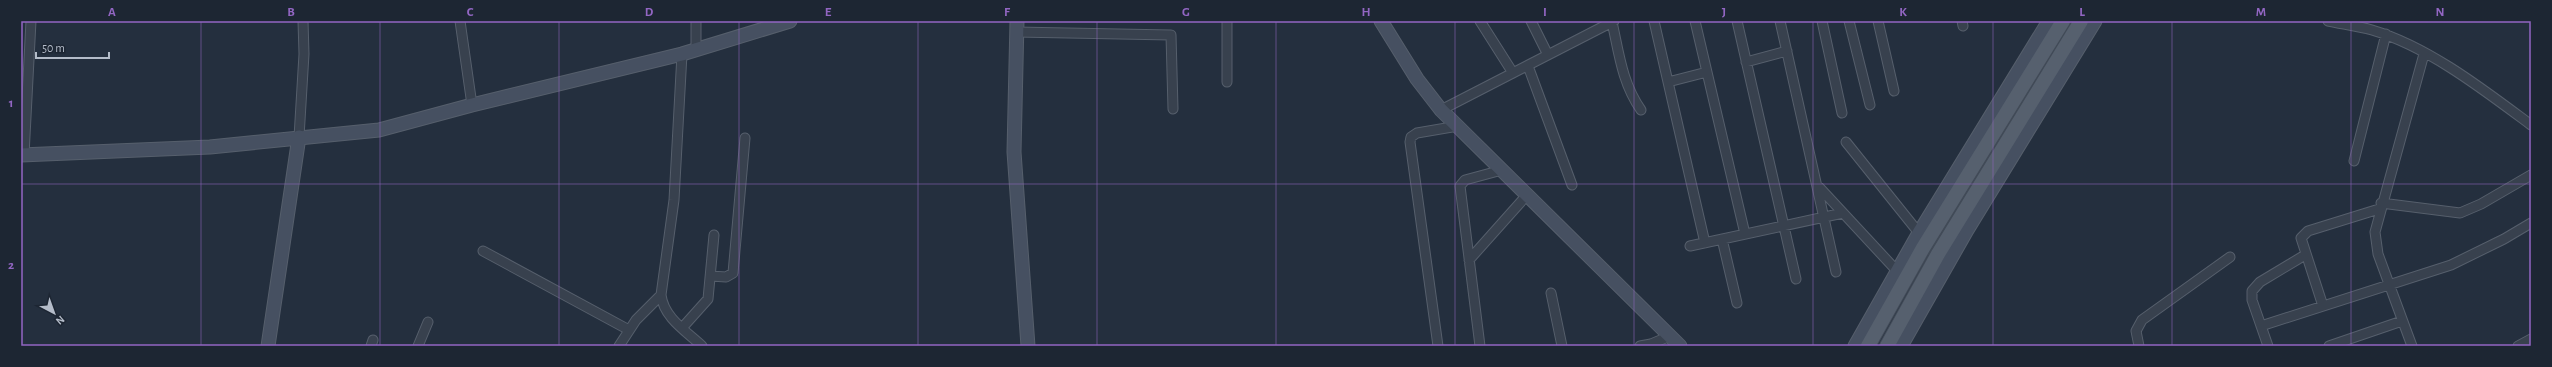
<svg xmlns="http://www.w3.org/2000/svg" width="2552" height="367" viewBox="0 0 2552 367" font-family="'Alegreya Sans',sans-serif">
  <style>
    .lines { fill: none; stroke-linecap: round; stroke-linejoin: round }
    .street-casing { stroke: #565f6c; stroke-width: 11 }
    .secondary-casing { stroke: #565f6c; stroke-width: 15 }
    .primary-casing { stroke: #414a57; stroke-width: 16 }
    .street { stroke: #38414e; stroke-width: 9 }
    .secondary { stroke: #465061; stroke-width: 13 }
    .primary { stroke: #56606e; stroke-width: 14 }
    .grid { fill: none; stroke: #9266c3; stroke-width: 1; stroke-opacity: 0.55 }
    .neatline { fill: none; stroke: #9266c3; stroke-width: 1.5 }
    .grid-label { font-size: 13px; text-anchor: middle; font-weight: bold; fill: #9266c3 }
  </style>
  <rect width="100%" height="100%" fill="#242f3e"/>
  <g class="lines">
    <defs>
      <path id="street" d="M 460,21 L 472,105
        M 696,21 L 696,50
        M 1480,21 L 1513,73
        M 1531,21 L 1548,55
        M 1654,21 L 1705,243
        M 1695,21 L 1745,234
        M 1737,21 L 1796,279
        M 1780,21 L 1836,272
        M 1822,21 L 1842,113
        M 1849,21 L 1870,105
        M 1878,21 L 1894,91
        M 1962,21 L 1963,26
        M 2328,21 C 2342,24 2358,26 2372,30 C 2429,47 2484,90 2531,125
        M 1612,22 C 1619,53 1622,83 1641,110
        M 1016,32 L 1171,35 L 1173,109
        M 682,54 L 674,200 L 661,295 C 664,318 686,331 702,346
        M 1746,62 L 1787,51
        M 1528,66 L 1572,185
        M 1227,82 L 1227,21
        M 1668,82 L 1707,72
        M 1441,110 L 1614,21
        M 299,137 L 304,54 L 303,21
        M 1846,142 L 1919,233
        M 24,155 L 31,21
        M 2354,161 L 2386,34
        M 1819,187 L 1897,271
        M 2381,203 L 2460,213 L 2481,204 L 2531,175
        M 1722,239 L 1737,303
        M 1690,246 L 1843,213
        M 483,251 L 629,330
        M 1469,260 L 1527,195
        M 711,276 L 726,277 L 733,273 L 745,138
        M 1551,293 L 1562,346
        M 2323,306 L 2301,238 L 2308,231 L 2379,209
        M 2261,326 L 2451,265 L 2504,239 L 2531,223
        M 682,328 L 708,299 L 714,235
        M 371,346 L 373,340
        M 418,346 L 428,322
        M 619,346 L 636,320 L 661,295
        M 1438,346 L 1410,142 L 1411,137 L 1417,133 L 1458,126
        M 1480,346 L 1460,186 L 1465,180 L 1502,170
        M 1640,346 L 1651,344 L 1670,336
        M 2139,346 L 2136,331 L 2142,320 L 2230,257
        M 2268,346 L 2252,300 L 2252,291 L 2260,282 L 2305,255
        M 2329,346 L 2402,321
        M 2412,346 L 2378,254 L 2375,232 L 2424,54
        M 2518,346 L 2531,339"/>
      <path id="secondary" d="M 1017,21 L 1014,152 L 1028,346
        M 1381,21 L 1417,79 L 1441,110 L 1680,346
        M 21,155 L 210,147 L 379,130 L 472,105 L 682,54 L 790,21
        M 268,346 L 299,137
        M 1855,346 L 1919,233 L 2049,21
        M 1901,346 L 1967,230 L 2095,21"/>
      <path id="primary" d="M 1868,346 L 1923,248 L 2063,21
        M 1887,346 L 1938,254 L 2081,21"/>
    </defs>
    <use href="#street" class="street-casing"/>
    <use href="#secondary" class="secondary-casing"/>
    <use href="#primary" class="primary-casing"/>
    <use href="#street" class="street"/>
    <use href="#secondary" class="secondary"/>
    <use href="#primary" class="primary"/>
  </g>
  <path class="grid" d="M 201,21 L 201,346M 380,21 L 380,346M 559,21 L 559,346M 739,21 L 739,346M 918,21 L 918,346M 1097,21 L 1097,346M 1276,21 L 1276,346M 1455,21 L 1455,346M 1634,21 L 1634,346M 1813,21 L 1813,346M 1993,21 L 1993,346M 2172,21 L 2172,346M 2351,21 L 2351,346M 21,184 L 2531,184"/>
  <rect width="2552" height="367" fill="none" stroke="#1d2633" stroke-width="44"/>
  <g transform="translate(54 313) rotate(139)" stroke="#1d2633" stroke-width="3" paint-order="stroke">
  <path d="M0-3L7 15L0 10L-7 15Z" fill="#b4bcc9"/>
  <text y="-6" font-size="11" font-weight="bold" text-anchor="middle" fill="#b4bcc9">N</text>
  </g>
  <path d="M36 52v6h73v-6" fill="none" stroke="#b4bcc9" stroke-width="2"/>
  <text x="42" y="52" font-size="12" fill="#b4bcc9" stroke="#1d2633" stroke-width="3" paint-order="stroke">50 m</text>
  <rect x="22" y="22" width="2508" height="323" class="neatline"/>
  <g class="grid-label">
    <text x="112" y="16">A</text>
    <text x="291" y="16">B</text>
    <text x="470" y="16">C</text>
    <text x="649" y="16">D</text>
    <text x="828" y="16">E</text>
    <text x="1007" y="16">F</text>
    <text x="1186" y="16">G</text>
    <text x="1366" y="16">H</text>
    <text x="1545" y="16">I</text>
    <text x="1724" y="16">J</text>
    <text x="1903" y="16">K</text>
    <text x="2082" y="16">L</text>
    <text x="2261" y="16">M</text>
    <text x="2440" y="16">N</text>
    <text x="11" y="107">1</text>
    <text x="11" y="269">2</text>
  </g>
</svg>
